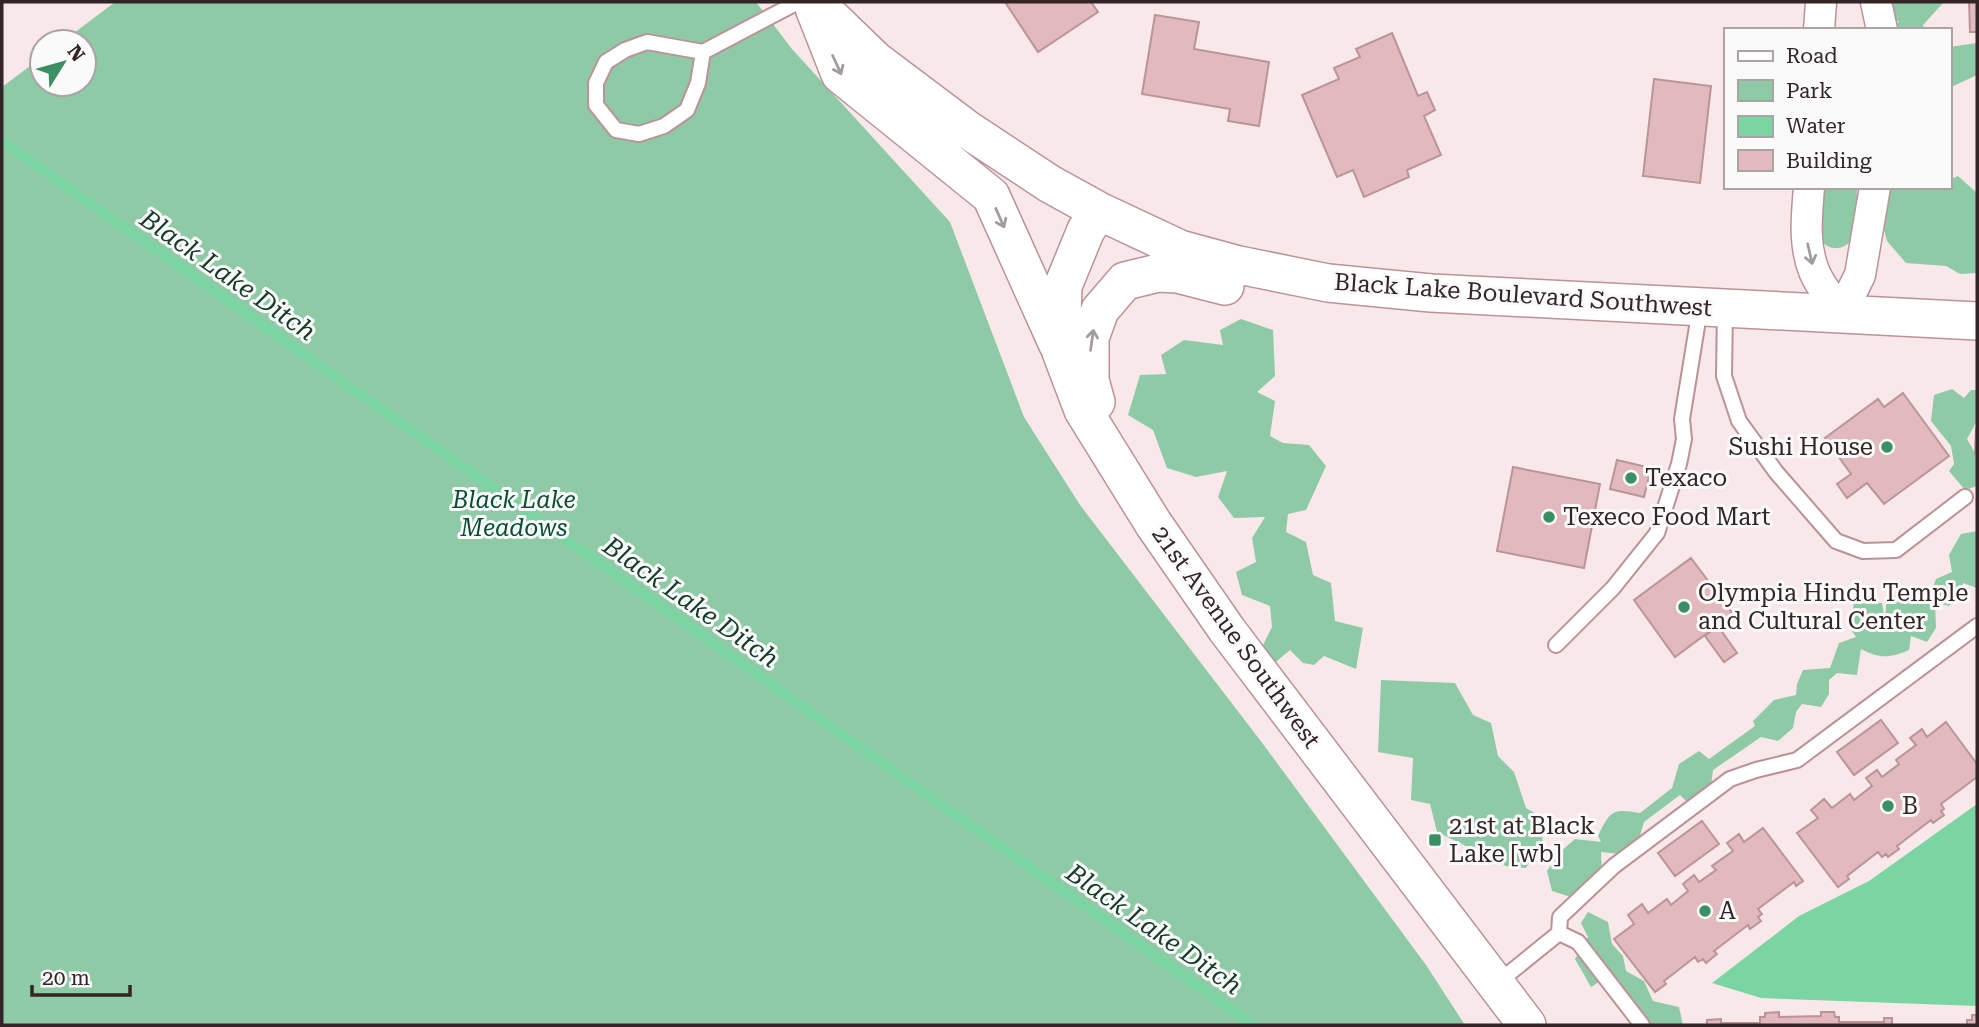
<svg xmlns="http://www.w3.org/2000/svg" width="1979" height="1027" viewBox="0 0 1979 1027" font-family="'Roboto Serif',serif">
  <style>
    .green { fill: #8fcaa6 }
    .water { fill: #7bd5a2 }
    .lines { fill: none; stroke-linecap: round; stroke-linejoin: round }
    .stream { stroke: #7bd5a2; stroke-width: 10 }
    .building { fill: #e2b9bc; stroke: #bb9497; stroke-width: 2 }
    .service-casing { stroke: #bb9397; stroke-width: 18 }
    .minor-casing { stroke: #bb9397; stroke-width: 33 }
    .tertiary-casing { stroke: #bb9397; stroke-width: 40 }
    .service { stroke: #fff; stroke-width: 14 }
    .minor { stroke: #fff; stroke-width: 30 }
    .tertiary { stroke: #fff; stroke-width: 37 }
    .oneway { stroke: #a39c9d }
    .poi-dot { fill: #3a9063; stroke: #fafafa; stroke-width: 2.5 }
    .labels { text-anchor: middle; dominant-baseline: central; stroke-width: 6; stroke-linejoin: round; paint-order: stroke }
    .street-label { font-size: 24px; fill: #332425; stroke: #fafafa }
    .poi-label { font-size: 24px; fill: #332425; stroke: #fafafa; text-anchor: start }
    .park-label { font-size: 24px; font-style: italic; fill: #054f2f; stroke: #fafafa }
    .water-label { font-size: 26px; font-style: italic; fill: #153c27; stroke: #fafafa }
  </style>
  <rect width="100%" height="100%" fill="#f9e8e9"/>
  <path class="green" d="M 115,2 L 756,2 L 792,49 L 950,222 L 1024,417 L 1080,505 L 1263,744 L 1426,965 L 1465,1025 L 2,1025 L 2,87 L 42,57 L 42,84 L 84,84 L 84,42 L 62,42 Z
    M 1871,2 L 1944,2 L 1923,25 L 1925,30 L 1892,30 L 1899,21 L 1879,22 Z
    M 1977,43 L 1977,75 L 1949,88 L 1949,47 Z
    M 1958,176 L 1977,193 L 1977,273 L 1960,274 L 1946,266 L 1906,263 L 1887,241 L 1882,222 L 1876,187 L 1949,187 L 1949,180 Z
    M 1822,187 L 1857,187 C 1856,206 1863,245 1838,248 C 1830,249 1824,245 1819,238 Z
    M 1241,319 L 1273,330 L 1275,376 L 1257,392 L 1275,401 L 1270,436 L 1283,443 L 1309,445 L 1326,466 L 1306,510 L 1288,514 L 1286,532 L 1306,542 L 1313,575 L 1331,583 L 1335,621 L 1363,628 L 1356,669 L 1324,656 L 1314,665 L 1303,663 L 1290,650 L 1271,666 L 1259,653 L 1272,627 L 1270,606 L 1242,595 L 1236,572 L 1256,562 L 1252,538 L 1265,517 L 1234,518 L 1218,497 L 1227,471 L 1196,477 L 1167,468 L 1153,430 L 1128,415 L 1140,375 L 1166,374 L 1161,355 L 1184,340 L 1223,345 L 1220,330 Z
    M 1952,389 L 1964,398 L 1971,390 L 1977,390 L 1977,421 L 1967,439 L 1975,453 L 1977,454 L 1977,486 L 1965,490 L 1949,471 L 1954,464 L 1951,446 L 1931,421 L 1934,395 Z
    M 1977,531 L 1977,588 L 1963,583 L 1960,595 L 1949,606 L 1935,602 L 1936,628 L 1927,642 L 1911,636 L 1909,650 C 1890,658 1880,659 1861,649 L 1857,675 L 1837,673 L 1829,680 L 1829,694 L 1821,707 L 1802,704 L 1796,712 L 1793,728 L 1778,741 L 1761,737 L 1713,770 L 1710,793 L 1689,804 L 1680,795 L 1644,822 L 1636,849 L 1619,854 L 1601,852 L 1602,875 L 1577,899 L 1552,891 L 1547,871 L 1560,852 L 1575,839 L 1601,842 L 1598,836 C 1610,811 1612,808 1640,813 L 1672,788 L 1679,764 L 1699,751 L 1709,759 L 1755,726 L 1753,721 L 1774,700 L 1796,695 L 1797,684 L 1803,670 L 1830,668 L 1839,643 L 1856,637 L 1849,627 L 1854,603 L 1882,603 L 1885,620 L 1886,605 L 1898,588 L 1933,587 L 1936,579 L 1952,572 L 1949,555 L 1961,534 Z
    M 1381,680 L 1455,683 L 1473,715 L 1491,723 L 1498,756 L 1514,772 L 1526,808 L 1538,815 L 1543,842 L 1526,868 L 1505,866 L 1488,846 L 1470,848 L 1437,832 L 1430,804 L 1411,800 L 1413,758 L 1378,752 Z
    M 1588,912 L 1608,922 L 1612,944 L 1623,956 L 1626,971 L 1644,981 L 1653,1001 L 1679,1007 L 1683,1025 L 1641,1025 L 1617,1004 L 1612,974 L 1591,987 L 1575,959 L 1588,937 L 1581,923 Z"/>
  <path class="water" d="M 1977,804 L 1977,1006 L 1761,998 L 1712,983 L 1799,916 L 1869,881 Z"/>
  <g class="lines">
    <path class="stream" d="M 2,141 L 1253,1025"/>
  </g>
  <path class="building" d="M 1005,2 L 1091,2 L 1098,12 L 1038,52 Z
    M 1969,2 L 1977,2 L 1977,32 L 1970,32 Z
    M 1155,15 L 1199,22 L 1194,49 L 1269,62 L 1259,126 L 1228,121 L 1230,109 L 1142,94 Z
    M 1392,33 L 1418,96 L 1427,92 L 1435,110 L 1424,116 L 1441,155 L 1407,170 L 1409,177 L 1364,197 L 1353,170 L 1337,177 L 1302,95 L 1339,79 L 1334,68 L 1360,57 L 1356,49 Z
    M 1654,79 L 1711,86 L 1700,183 L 1643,176 Z
    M 1903,393 L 1949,456 L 1884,504 L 1867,483 L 1847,498 L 1837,484 L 1851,474 L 1825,438 L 1878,399 L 1884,407 Z
    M 1976,428 L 1977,428 L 1977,454 L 1975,454 Z
    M 1617,460 L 1651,468 L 1644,497 L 1610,489 Z
    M 1513,467 L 1600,484 L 1584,568 L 1497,551 Z
    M 1691,558 L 1733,614 L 1675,657 L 1634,600 Z
    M 1718,626 L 1737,653 L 1724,662 L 1705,636 Z
    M 1881,720 L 1898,743 L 1854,775 L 1837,752 Z
    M 1946,722 L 1977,764 L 1977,777 L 1941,804 L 1944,809 L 1941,811 L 1944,815 L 1933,823 L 1931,820 L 1897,846 L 1899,849 L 1888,857 L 1886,854 L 1882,857 L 1878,852 L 1847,876 L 1849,879 L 1838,887 L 1797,833 L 1818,818 L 1811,810 L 1824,799 L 1832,808 L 1850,794 L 1854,800 L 1872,786 L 1866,778 L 1877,770 L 1882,777 L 1899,764 L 1896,760 L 1916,745 L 1910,738 L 1922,729 L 1927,737 Z
    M 1702,821 L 1719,844 L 1675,876 L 1658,853 Z
    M 1763,828 L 1803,881 L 1796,886 L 1794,882 L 1758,909 L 1762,914 L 1758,917 L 1761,921 L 1750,929 L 1748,925 L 1714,951 L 1717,954 L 1706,963 L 1703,959 L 1698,962 L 1695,957 L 1664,981 L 1666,984 L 1655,992 L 1614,939 L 1634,924 L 1628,915 L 1642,904 L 1648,913 L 1667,899 L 1671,905 L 1688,891 L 1683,884 L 1694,875 L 1699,882 L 1716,870 L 1712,866 L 1733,851 L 1727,843 L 1739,834 L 1744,842 Z
    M 1779,1012 L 1779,1017 L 1821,1016 L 1821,1012 L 1834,1012 L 1835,1017 L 1839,1017 L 1839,1022 L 1884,1022 L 1884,1018 L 1892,1018 L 1892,1025 L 1707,1025 L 1707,1020 L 1721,1019 L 1721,1023 L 1760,1023 L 1760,1017 L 1765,1017 L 1765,1013 Z
    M 1972,1015 L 1977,1015 L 1977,1025 L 1967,1025 L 1967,1020 L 1972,1020 Z"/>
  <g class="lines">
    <defs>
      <path id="service" d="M 703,52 L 698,83 L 687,110 L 664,126 L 639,134 L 616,130 L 596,105 L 596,83 L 606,62 L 625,50 L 647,42 L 703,52 L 798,2
        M 1725,309 L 1724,376 L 1739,421 L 1776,472 L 1836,541 L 1863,551 L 1896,550 L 1965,497
        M 1556,645 L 1613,588 L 1657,533 L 1679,464 L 1684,439 L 1682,419 L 1700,308
        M 1559,933 L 1578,942 L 1642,1025
        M 1496,984 L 1559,933 L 1560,917 L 1614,866 L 1730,779 L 1756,770 L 1797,760 L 1977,626"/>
      <path id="minor" d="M 1876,2 L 1882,30
        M 1819,30 L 1821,2
        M 1809,187 C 1807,215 1803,243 1814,271 C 1820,286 1832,300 1841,313
        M 1841,313 L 1860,275 L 1875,187"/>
      <path id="tertiary" d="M 815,2 L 875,60 L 968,130 L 1050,184 L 1099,211 L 1180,249 L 1239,265 L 1328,283 L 1431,293 L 1977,321
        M 814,8 L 840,74 L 991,196 L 1058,345
        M 1099,211 L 1086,230 L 1063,286 L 1061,352 L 1083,410 L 1153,523 L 1227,630 L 1527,1025
        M 1096,402 L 1090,380 L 1090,338 L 1100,310 L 1125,281 L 1158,273 L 1178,274 L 1225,286"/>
    </defs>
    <use href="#service" class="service-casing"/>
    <use href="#minor" class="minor-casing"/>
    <use href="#tertiary" class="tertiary-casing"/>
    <use href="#service" class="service"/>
    <use href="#minor" class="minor"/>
    <use href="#tertiary" class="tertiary"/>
  </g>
  <defs><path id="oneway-shaft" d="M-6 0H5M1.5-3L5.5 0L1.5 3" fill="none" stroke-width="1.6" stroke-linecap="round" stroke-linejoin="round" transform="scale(1.75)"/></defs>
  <g class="oneway">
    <use href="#oneway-shaft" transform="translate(837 65) rotate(65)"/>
    <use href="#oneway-shaft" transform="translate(1000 218) rotate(66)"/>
    <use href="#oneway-shaft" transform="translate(1810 254) rotate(77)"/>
    <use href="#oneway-shaft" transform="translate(1092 340) rotate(-82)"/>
  </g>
  <g class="poi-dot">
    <circle cx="1887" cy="447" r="7"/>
    <circle cx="1631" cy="478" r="7"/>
    <circle cx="1549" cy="517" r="7"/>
    <circle cx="1684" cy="607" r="7"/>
    <circle cx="1888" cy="806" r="7"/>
    <rect x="1428" y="833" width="14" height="14" rx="3.5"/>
    <circle cx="1705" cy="911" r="7"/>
  </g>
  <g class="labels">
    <g class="street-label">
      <text transform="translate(1523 295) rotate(4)">Black Lake Boulevard Southwest</text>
      <text transform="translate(1236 637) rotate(54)">21st Avenue Southwest</text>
    </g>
    <g class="poi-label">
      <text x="1873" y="447" text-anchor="end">Sushi House</text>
      <text x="1645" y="478">Texaco</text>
      <text x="1563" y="517">Texeco Food Mart</text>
      <text x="1698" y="593">Olympia Hindu Temple<tspan x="1698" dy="28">and Cultural Center</tspan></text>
      <text x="1902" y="806">B</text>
      <text x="1449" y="826">21st at Black<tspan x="1449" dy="28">Lake [wb]</tspan></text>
      <text x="1719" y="911">A</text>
    </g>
    <g class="park-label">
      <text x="514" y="500">Black Lake<tspan x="514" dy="28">Meadows</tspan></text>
    </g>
    <g class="water-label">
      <text transform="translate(228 275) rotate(35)">Black Lake Ditch</text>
      <text transform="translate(691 602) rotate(35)">Black Lake Ditch</text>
      <text transform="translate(1154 929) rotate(35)">Black Lake Ditch</text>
    </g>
  </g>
  <rect width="1979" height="1027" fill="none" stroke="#332425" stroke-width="7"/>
  <rect x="1724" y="28" width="228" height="161" fill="#fafafa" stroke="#aaa4a5" stroke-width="2"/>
  <rect x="1738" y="51" width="35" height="10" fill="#ffffff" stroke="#aaa4a5" stroke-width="2"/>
  <text x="1786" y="63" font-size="21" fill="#332425">Road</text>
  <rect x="1738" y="80" width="35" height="21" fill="#8fcaa6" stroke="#aaa4a5" stroke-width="2"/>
  <text x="1786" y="98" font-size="21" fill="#332425">Park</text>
  <rect x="1738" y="116" width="35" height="21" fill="#7bd5a2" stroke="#aaa4a5" stroke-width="2"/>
  <text x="1786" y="133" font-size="21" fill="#332425">Water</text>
  <rect x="1738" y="150" width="35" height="21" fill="#e2b9bc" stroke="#aaa4a5" stroke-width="2"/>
  <text x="1786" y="168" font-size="21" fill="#332425">Building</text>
  <g transform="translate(63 63) rotate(53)"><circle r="33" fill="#fafafa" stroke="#aaa4a5" stroke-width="2"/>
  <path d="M0-5L12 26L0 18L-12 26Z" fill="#3a9063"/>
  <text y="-10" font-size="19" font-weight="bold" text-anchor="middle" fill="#332425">N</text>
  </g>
  <path d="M32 985v10h98v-10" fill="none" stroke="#332425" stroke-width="3.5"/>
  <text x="42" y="985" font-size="21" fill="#332425" stroke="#fafafa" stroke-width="5" paint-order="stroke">20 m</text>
</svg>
